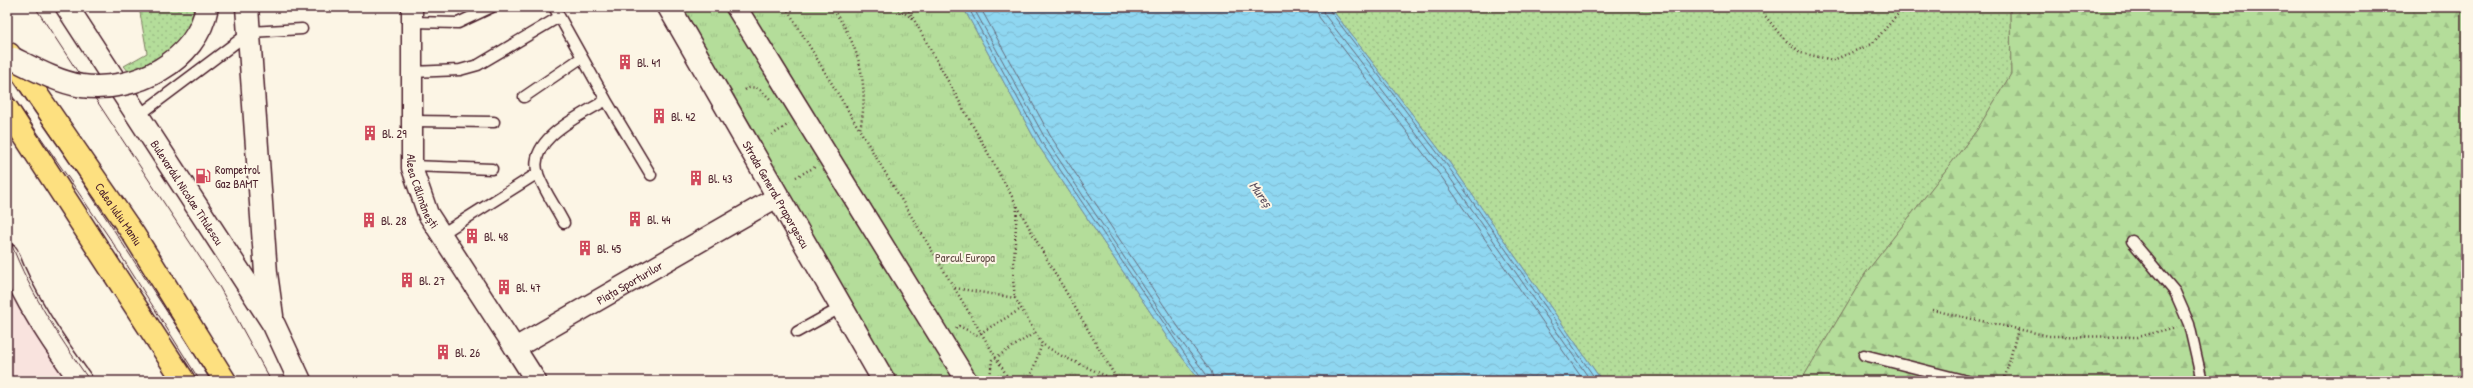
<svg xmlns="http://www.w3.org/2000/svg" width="2473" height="388" viewBox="0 0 2473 388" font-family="'Patrick Hand',sans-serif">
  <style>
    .built { fill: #f9e3de }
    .grass { fill: url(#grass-dots); stroke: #7f7e62 }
    .forest { fill: url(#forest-firs); stroke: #7f7e62 }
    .park { fill: url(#park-tufts); stroke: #7f7e62 }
    .water { fill: url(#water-waves); stroke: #738da2 }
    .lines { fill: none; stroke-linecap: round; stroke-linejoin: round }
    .shore { stroke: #66697a; stroke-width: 1 }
    .lane-casing { stroke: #4a1f2b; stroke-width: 13 }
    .street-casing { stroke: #4a1f2b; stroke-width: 23 }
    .secondary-casing { stroke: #4a1f2b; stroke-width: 25 }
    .primary-casing { stroke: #4a1f2b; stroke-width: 25 }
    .path { stroke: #4a1f2b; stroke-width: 2.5; stroke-dasharray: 1 3; stroke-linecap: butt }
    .lane { stroke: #fcf5e5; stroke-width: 10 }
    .street { stroke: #fcf5e5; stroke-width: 20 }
    .secondary { stroke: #fcf5e5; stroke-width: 22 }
    .primary { stroke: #fde080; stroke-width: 22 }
    .tram { stroke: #4a1f2b; stroke-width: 1 }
    .secondary-bridge-casing { stroke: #4a1f2b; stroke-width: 25; stroke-linecap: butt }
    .secondary-bridge { stroke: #fcf5e5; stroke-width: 22 }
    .labels { text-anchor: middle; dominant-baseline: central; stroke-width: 4; stroke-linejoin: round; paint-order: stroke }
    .poi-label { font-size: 12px; fill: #4a1f2b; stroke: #fcf5e5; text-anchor: start }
    .street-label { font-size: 12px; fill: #4a1f2b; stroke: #fcf5e5 }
    .park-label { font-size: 12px; fill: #644e47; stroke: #fcf5e5 }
    .water-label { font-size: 13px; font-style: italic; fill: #5b4d5c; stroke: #fcf5e5 }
  </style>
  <defs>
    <pattern id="grass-dots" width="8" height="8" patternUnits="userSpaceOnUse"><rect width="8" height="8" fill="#b4dd9a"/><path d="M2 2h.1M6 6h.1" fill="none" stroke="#9cbd85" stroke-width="1.8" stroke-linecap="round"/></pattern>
    <pattern id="forest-firs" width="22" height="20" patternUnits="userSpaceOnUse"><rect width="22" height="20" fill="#b4dd9a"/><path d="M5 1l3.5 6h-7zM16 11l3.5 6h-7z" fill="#9cbd85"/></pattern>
    <pattern id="park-tufts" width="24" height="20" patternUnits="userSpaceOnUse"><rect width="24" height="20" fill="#b4dd9a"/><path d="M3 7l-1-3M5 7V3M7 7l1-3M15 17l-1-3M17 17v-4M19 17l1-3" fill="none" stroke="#9cbd85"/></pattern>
    <pattern id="water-waves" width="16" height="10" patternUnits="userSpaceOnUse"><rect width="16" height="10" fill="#8fd7f1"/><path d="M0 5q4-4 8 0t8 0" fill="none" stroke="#7db8cf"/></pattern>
  </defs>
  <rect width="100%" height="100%" fill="#fcf5e5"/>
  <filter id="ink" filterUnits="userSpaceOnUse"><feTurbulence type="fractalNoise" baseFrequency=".025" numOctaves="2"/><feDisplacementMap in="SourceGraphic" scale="8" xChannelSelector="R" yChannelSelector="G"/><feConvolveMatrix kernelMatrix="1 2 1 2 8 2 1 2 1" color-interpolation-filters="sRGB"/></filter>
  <g filter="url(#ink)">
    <path class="built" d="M 7,272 L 72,381 L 7,381 Z"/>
    <path class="grass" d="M 139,7 L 194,7 C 190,39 158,62 129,72 L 124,66 L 147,53 Z
      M 1330,7 L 2010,7 L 2011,74 L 1977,130 L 1865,274 L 1801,381 L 1602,381 L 1455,170 Z"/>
    <path class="forest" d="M 2010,7 L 2466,7 L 2466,381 L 1801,381 L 1865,274 L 1977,130 L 2011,74 Z"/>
    <path class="park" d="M 677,7 L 963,7 L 1038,145 L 1167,337 L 1200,381 L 894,381 Z"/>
    <path class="water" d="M 963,7 L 1330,7 L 1455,170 L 1602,381 L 1200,381 L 1167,337 L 1038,145 Z"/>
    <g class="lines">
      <path class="shore" d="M 968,7 L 1042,143 L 1203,381
        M 973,7 L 1046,140 L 1174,332 L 1206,374 L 1208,381
        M 980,7 L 1051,137 L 1179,328 L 1211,371 L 1214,381
        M 1316,7 L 1319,17 L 1443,179 L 1584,381
        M 1322,7 L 1324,14 L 1448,175 L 1591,381
        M 1327,7 L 1452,172 L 1597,381"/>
      <defs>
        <path id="lane" d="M 554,7 L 606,100 C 582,115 526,139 538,174 C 544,191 556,207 564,223
          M 412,22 L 458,23 L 492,7
          M 412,72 L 460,70 L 478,65 L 559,17
          M 524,97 L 581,58
          M 606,100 L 651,175
          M 138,116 L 250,32 L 302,29
          M 412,121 L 494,122
          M 412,166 L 492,169
          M 440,235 L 538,173
          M 2132,241 L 2175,292 L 2189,324 L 2202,381
          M 797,332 L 842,307
          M 1864,355 L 1967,381"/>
        <g id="street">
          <path id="s1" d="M 412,7 L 412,168 L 428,214 L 515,348"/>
          <path d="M 736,7 L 967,381"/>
          <path id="s2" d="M 536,381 L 515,348 L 777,197"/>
        </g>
        <g id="secondary">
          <path id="s3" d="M 67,7 L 274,325 L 300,381"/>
          <path d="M 247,7 L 266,273 L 272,316"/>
          <path id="s4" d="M 669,7 L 884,381"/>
          <path d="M 7,255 C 24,300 53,342 81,381"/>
        </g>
        <g id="primary">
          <path id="s5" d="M 9,54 L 134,235 L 225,381"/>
          <path d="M 7,109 L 184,381"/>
        </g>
      </defs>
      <use href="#lane" class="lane-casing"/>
      <use href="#street" class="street-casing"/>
      <use href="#secondary" class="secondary-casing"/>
      <use href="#primary" class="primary-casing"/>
      <path class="path" d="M 786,7 L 1010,381
        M 831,7 C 859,43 870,86 860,129
        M 895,7 L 914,19
        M 907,7 L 1045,256 L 1118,381
        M 1758,7 L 1782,37 L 1801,53 L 1833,60 L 1872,44 L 1904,7
        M 745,90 C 755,83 763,92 770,99
        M 772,135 L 789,124
        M 796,177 L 815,167
        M 1017,206 L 1013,279 L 1015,298 L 1042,344 L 1062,356 L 1117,381
        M 955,288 L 1015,298
        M 1932,310 L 2049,336 L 2138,337 L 2176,327
        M 956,329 L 959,326 L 977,335 L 1021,309
        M 984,377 L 990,378 L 992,360 L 1036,332
        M 1029,381 L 1042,344
        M 2004,381 L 2018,329"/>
      <use href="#lane" class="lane"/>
      <use href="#street" class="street"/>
      <use href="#secondary" class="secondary"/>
      <use href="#primary" class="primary"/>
      <path class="tram" d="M 35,7 L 220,288 L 271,381
        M 7,71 L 65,155 L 212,381
        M 7,88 L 115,246 L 200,381
        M 7,232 C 26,287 57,334 90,381"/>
      <defs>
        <path id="secondary-bridge" d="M 14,59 C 36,70 58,82 82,86 C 134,93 197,62 207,7"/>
      </defs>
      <use href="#secondary-bridge" class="secondary-bridge-casing"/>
      <use href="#secondary-bridge" class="secondary-bridge"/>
    </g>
  </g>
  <defs>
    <symbol id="building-bare" viewBox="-9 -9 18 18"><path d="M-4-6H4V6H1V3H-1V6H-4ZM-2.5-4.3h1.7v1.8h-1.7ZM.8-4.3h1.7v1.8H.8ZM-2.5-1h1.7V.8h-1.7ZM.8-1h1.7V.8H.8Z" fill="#d1495b" stroke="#fcf5e5" stroke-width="2.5" paint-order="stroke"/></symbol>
    <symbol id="fuel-bare" viewBox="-9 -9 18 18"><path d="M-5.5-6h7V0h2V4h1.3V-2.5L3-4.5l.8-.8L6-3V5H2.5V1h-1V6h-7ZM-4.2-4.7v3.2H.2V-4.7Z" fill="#d1495b" stroke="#fcf5e5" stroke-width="2.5" paint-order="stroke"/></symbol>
  </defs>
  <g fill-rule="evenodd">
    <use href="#building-bare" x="614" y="51" width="22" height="22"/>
    <use href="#building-bare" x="648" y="105" width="22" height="22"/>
    <use href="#building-bare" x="359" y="122" width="22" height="22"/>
    <use href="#fuel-bare" x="192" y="165" width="22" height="22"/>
    <use href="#building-bare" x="685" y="167" width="22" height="22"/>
    <use href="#building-bare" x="624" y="208" width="22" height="22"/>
    <use href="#building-bare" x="358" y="209" width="22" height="22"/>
    <use href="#building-bare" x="461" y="225" width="22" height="22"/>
    <use href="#building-bare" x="574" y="237" width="22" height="22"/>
    <use href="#building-bare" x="396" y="269" width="22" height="22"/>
    <use href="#building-bare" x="493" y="276" width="22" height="22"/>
    <use href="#building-bare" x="432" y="341" width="22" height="22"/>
  </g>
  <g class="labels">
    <g class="poi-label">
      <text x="637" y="62">Bl. 41</text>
      <text x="671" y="116">Bl. 42</text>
      <text x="382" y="133">Bl. 29</text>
      <text x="215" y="169">Rompetrol<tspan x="215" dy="14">Gaz BAMT</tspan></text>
      <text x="708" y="178">Bl. 43</text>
      <text x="647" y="219">Bl. 44</text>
      <text x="381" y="220">Bl. 28</text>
      <text x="484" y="236">Bl. 48</text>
      <text x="597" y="248">Bl. 45</text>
      <text x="419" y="280">Bl. 27</text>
      <text x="516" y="287">Bl. 47</text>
      <text x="455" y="352">Bl. 26</text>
    </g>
    <g class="street-label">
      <text stroke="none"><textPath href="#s1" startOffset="186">Aleea Călimănești</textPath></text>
      <text stroke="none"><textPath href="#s3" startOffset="221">Bulevardul Nicolae Titulescu</textPath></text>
      <text stroke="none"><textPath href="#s4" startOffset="216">Strada General Praporgescu</textPath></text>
      <text stroke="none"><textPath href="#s5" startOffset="194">Calea Iuliu Maniu</textPath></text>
      <text stroke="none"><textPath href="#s2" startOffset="171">Piața Sporturilor</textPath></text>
    </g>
    <g class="park-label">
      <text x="965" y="257">Parcul Europa</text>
    </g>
    <g class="water-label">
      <text transform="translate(1261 194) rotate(54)">Mureș</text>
    </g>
  </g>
  <rect width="2473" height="388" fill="none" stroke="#fcf5e5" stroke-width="24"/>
  <rect x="12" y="12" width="2449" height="364" fill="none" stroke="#4a1f2b" stroke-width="1.5" filter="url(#ink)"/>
</svg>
